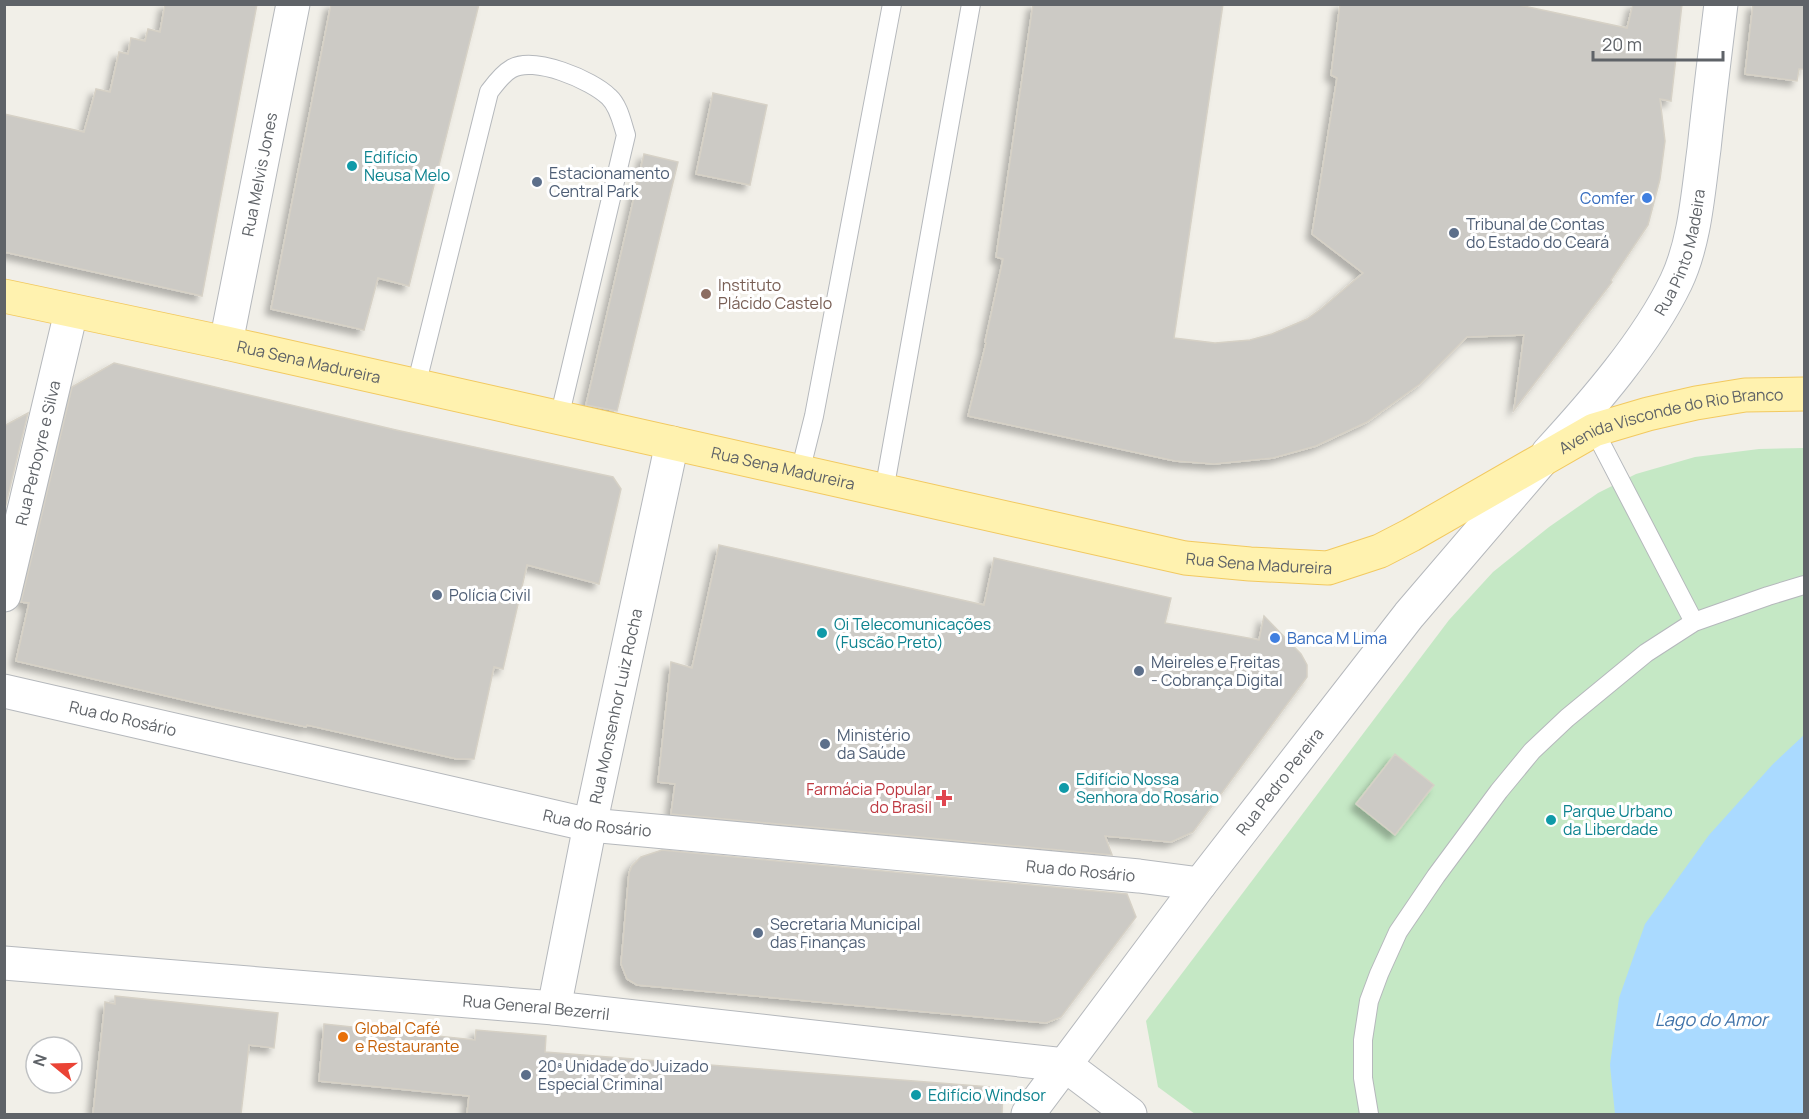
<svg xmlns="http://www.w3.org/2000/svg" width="1809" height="1119" viewBox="0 0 1809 1119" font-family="Manrope,sans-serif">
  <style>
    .green { fill: #c5e8c5 }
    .water { fill: #aadaff }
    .building { fill: #cccac5; stroke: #d6d1c6; stroke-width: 1.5; filter: url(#shadow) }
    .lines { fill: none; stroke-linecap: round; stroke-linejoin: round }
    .lane-casing { stroke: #b5b8bc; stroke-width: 20 }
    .street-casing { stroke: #b5b8bc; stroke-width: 35 }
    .secondary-casing { stroke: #b6babf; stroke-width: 35 }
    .primary-casing { stroke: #f2c960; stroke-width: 35 }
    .lane { stroke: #fff; stroke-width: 18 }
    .street { stroke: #fff; stroke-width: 33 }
    .secondary { stroke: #fff; stroke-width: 33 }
    .primary { stroke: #fff2af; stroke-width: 33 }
    .culture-dot { fill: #0f9aa8; stroke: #fff; stroke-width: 2 }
    .service-dot { fill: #5c6f8a; stroke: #fff; stroke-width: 2 }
    .shop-dot { fill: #3f7fe0; stroke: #fff; stroke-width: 2 }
    .education-dot { fill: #8d6e63; stroke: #fff; stroke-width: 2 }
    .health-dot { fill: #e0444e; stroke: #fff; stroke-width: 2 }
    .food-dot { fill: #e8710a; stroke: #fff; stroke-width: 2 }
    .labels { text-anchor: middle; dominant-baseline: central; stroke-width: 6; stroke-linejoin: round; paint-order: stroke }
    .culture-label { font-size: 16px; fill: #0d838f; stroke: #fff; text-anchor: start }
    .service-label { font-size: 16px; fill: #4e5e75; stroke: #fff; text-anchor: start }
    .street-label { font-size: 16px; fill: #5f6368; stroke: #fff }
    .shop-label { font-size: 16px; fill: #366cbe; stroke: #fff; text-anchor: end }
    .education-label { font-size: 16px; fill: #785e54; stroke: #fff; text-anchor: start }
    .health-label { font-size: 16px; fill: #be3a42; stroke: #fff; text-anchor: end }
    .food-label { font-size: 16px; fill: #c56008; stroke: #fff; text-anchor: start }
    .water-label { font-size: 18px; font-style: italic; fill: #4174aa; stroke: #fff }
  </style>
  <defs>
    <filter id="shadow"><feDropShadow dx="-5.5" dy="5.5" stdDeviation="3" flood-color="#0004"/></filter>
  </defs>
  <rect width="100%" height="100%" fill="#f1efe8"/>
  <path class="green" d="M 1804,448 L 1804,1114 L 1195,1114 L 1158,1087 L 1146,1021 L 1449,620 L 1493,572 L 1549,527 L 1598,493 L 1636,474 L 1695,457 L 1759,449 Z"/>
  <path class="water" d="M 1804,735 L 1804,1114 L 1615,1114 L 1610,1065 L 1619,998 L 1645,924 L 1709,835 L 1773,764 Z"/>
  <path class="building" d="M 165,4 L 257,4 L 202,296 L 4,252 L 4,114 L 84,132 L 96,89 L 110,92 L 119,52 L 128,54 L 131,38 L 145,41 L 148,29 L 160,32 Z
    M 331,4 L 479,4 L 409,286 L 378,278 L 364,330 L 271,309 Z
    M 1033,4 L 1223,4 L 1174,338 L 1215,343 L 1250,340 L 1272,334 L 1307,319 L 1321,309 L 1363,273 L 1312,234 L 1337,78 L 1331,75 L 1340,4 L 1514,4 L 1627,28 L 1633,4 L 1682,4 L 1671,101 L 1660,99 L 1665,141 L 1660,179 L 1648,225 L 1611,280 L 1612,282 L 1514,410 L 1524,335 L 1467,337 L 1420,384 L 1367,422 L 1316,446 L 1273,458 L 1214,464 L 1175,461 L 968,416 L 986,343 L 985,342 L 1003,259 L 996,257 Z
    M 1753,4 L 1804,4 L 1804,69 L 1799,69 L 1797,81 L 1745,74 Z
    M 713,93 L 767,105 L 750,185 L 696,174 Z
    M 644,154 L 678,162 L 617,411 L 586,405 Z
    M 114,363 L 396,430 L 613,477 L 621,489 L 599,584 L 527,565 L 503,669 L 494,667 L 474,759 L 457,759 L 307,725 L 306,727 L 214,707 L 16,661 L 29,603 L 21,602 L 72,387 Z
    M 28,413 L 4,512 L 4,426 Z
    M 719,545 L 984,605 L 994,558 L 1171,598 L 1165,623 L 1259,640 L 1264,616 L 1301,654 L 1307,665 L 1307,677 L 1193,832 L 1171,842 L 1105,836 L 1112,855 L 671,814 L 675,784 L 658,782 L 671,662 L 692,668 Z
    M 1395,754 L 1434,785 L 1395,835 L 1356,804 Z
    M 662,850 L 1127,894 L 1136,917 L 1061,1017 L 1046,1023 L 637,985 L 627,979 L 621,964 L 629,873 L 632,866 L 641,857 Z
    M 115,996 L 278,1013 L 274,1048 L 249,1045 L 241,1114 L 93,1114 L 105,1002 L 115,1004 Z
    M 324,1024 L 475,1040 L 476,1030 L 546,1036 L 545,1052 L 1003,1088 L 1002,1114 L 467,1114 L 469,1096 L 319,1081 Z"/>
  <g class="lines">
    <defs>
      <path id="lane" d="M 416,386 L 489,92 C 495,84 502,74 511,69 C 533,55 592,80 609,97 C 619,106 622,123 626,135 L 559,418
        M 1594,430 L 1694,622
        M 800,472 L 814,416 L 892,4
        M 884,491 L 971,4
        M 1369,1114 L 1363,1078 L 1363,1040 L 1369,1001 L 1379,974 L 1398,932 L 1436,876 L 1499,791 L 1532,751 L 1567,718 L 1646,653 L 1694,622 L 1768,596 L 1804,585"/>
      <g id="street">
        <path id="s1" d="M 226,343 L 293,4"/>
        <path id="s2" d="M 4,595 L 71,312"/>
        <path id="s3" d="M 4,691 L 590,825 L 1139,876 L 1200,884"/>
        <path id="s4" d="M 4,963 L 554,1008 L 1065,1065 L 1130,1114"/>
        <path id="s5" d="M 554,1008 L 590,825 L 672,443"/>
        <path id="s6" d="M 1028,1114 L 1200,884 L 1409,615 L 1540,462"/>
      </g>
      <g id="secondary">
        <path id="s7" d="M 1548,453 C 1593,404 1647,342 1676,282 C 1695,242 1698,193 1704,149 C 1709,101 1715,53 1721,4"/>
      </g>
      <g id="primary">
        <path id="s8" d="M 4,296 L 226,343 L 1185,558 L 1250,564 L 1328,568 L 1380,551 L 1411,535 L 1594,430 L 1648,414 L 1696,403 L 1745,395 L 1804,394"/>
      </g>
    </defs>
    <use href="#lane" class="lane-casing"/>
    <use href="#street" class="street-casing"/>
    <use href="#secondary" class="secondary-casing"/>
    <use href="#primary" class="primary-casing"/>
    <use href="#lane" class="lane"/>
    <use href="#street" class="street"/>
    <use href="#secondary" class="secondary"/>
    <use href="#primary" class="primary"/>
  </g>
  <g class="culture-dot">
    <circle cx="352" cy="166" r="6"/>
    <circle cx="822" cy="633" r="6"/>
    <circle cx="1064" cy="788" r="6"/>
    <circle cx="1551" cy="820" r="6"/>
    <circle cx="916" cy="1095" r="6"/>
  </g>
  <g class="service-dot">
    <circle cx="537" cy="182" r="6"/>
    <circle cx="1454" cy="233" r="6"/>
    <circle cx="437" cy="595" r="6"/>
    <circle cx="1139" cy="671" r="6"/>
    <circle cx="825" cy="744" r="6"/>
    <circle cx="758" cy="933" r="6"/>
    <circle cx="526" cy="1075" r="6"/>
  </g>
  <g class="shop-dot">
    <circle cx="1647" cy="198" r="6"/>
    <circle cx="1275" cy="638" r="6"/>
  </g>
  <circle class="education-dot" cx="706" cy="294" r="6"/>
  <path class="health-dot" d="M941 789h6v6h6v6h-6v6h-6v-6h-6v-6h6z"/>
  <circle class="food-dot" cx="343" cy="1037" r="6"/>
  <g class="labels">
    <g class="culture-label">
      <text x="364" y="157">Edifício<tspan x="364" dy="18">Neusa Melo</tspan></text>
      <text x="834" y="624">Oi Telecomunicações<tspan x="834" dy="18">(Fuscão Preto)</tspan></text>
      <text x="1076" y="779">Edifício Nossa<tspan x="1076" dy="18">Senhora do Rosário</tspan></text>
      <text x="1563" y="811">Parque Urbano<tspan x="1563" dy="18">da Liberdade</tspan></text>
      <text x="928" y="1095">Edifício Windsor</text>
    </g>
    <g class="service-label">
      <text x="549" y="173">Estacionamento<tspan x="549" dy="18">Central Park</tspan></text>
      <text x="1466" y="224">Tribunal de Contas<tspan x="1466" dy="18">do Estado do Ceará</tspan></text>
      <text x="449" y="595">Polícia Civil</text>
      <text x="1151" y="662">Meireles e Freitas<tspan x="1151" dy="18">- Cobrança Digital</tspan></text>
      <text x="837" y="735">Ministério<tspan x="837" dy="18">da Saúde</tspan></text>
      <text x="770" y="924">Secretaria Municipal<tspan x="770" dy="18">das Finanças</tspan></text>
      <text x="538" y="1066">20ª Unidade do Juizado<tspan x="538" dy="18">Especial Criminal</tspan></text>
    </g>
    <g class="street-label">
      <text stroke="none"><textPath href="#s1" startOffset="172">Rua Melvis Jones</textPath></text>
      <text stroke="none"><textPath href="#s7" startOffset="244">Rua Pinto Madeira</textPath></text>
      <text stroke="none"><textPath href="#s8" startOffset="312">Rua Sena Madureira</textPath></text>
      <text stroke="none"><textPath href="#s8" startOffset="1731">Avenida Visconde do Rio Branco</textPath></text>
      <text stroke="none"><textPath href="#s2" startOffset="146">Rua Perboyre e Silva</textPath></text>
      <text stroke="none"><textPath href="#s8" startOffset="798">Rua Sena Madureira</textPath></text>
      <text stroke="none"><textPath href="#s8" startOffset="1284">Rua Sena Madureira</textPath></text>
      <text stroke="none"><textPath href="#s5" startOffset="308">Rua Monsenhor Luiz Rocha</textPath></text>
      <text stroke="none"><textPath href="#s3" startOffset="122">Rua do Rosário</textPath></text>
      <text stroke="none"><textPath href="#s6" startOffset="417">Rua Pedro Pereira</textPath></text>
      <text stroke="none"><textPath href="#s3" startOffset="608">Rua do Rosário</textPath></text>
      <text stroke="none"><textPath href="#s3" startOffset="1094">Rua do Rosário</textPath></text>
      <text stroke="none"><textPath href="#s4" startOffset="534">Rua General Bezerril</textPath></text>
    </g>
    <g class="shop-label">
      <text x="1635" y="198">Comfer</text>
      <text x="1287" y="638" text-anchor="start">Banca M Lima</text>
    </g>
    <g class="education-label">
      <text x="718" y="285">Instituto<tspan x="718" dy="18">Plácido Castelo</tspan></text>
    </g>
    <g class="health-label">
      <text x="932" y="789">Farmácia Popular<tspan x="932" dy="18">do Brasil</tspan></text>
    </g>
    <g class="food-label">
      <text x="355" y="1028">Global Café<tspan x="355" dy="18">e Restaurante</tspan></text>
    </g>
    <g class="water-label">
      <text x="1711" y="1019">Lago do Amor</text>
    </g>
  </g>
  <rect width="1809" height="1119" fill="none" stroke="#5f6368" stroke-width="12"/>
  <g transform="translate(54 1065) rotate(289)"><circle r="28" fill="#ffffff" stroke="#bfc1c3" stroke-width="1.5"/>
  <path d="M0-4.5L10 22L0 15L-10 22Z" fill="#ea4335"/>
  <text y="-9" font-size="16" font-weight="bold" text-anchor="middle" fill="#5f6368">N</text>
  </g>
  <path d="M1593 51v9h130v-9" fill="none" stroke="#5f6368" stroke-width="3"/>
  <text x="1602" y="51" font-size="18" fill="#5f6368" stroke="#ffffff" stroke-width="4.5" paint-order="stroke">20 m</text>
</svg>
